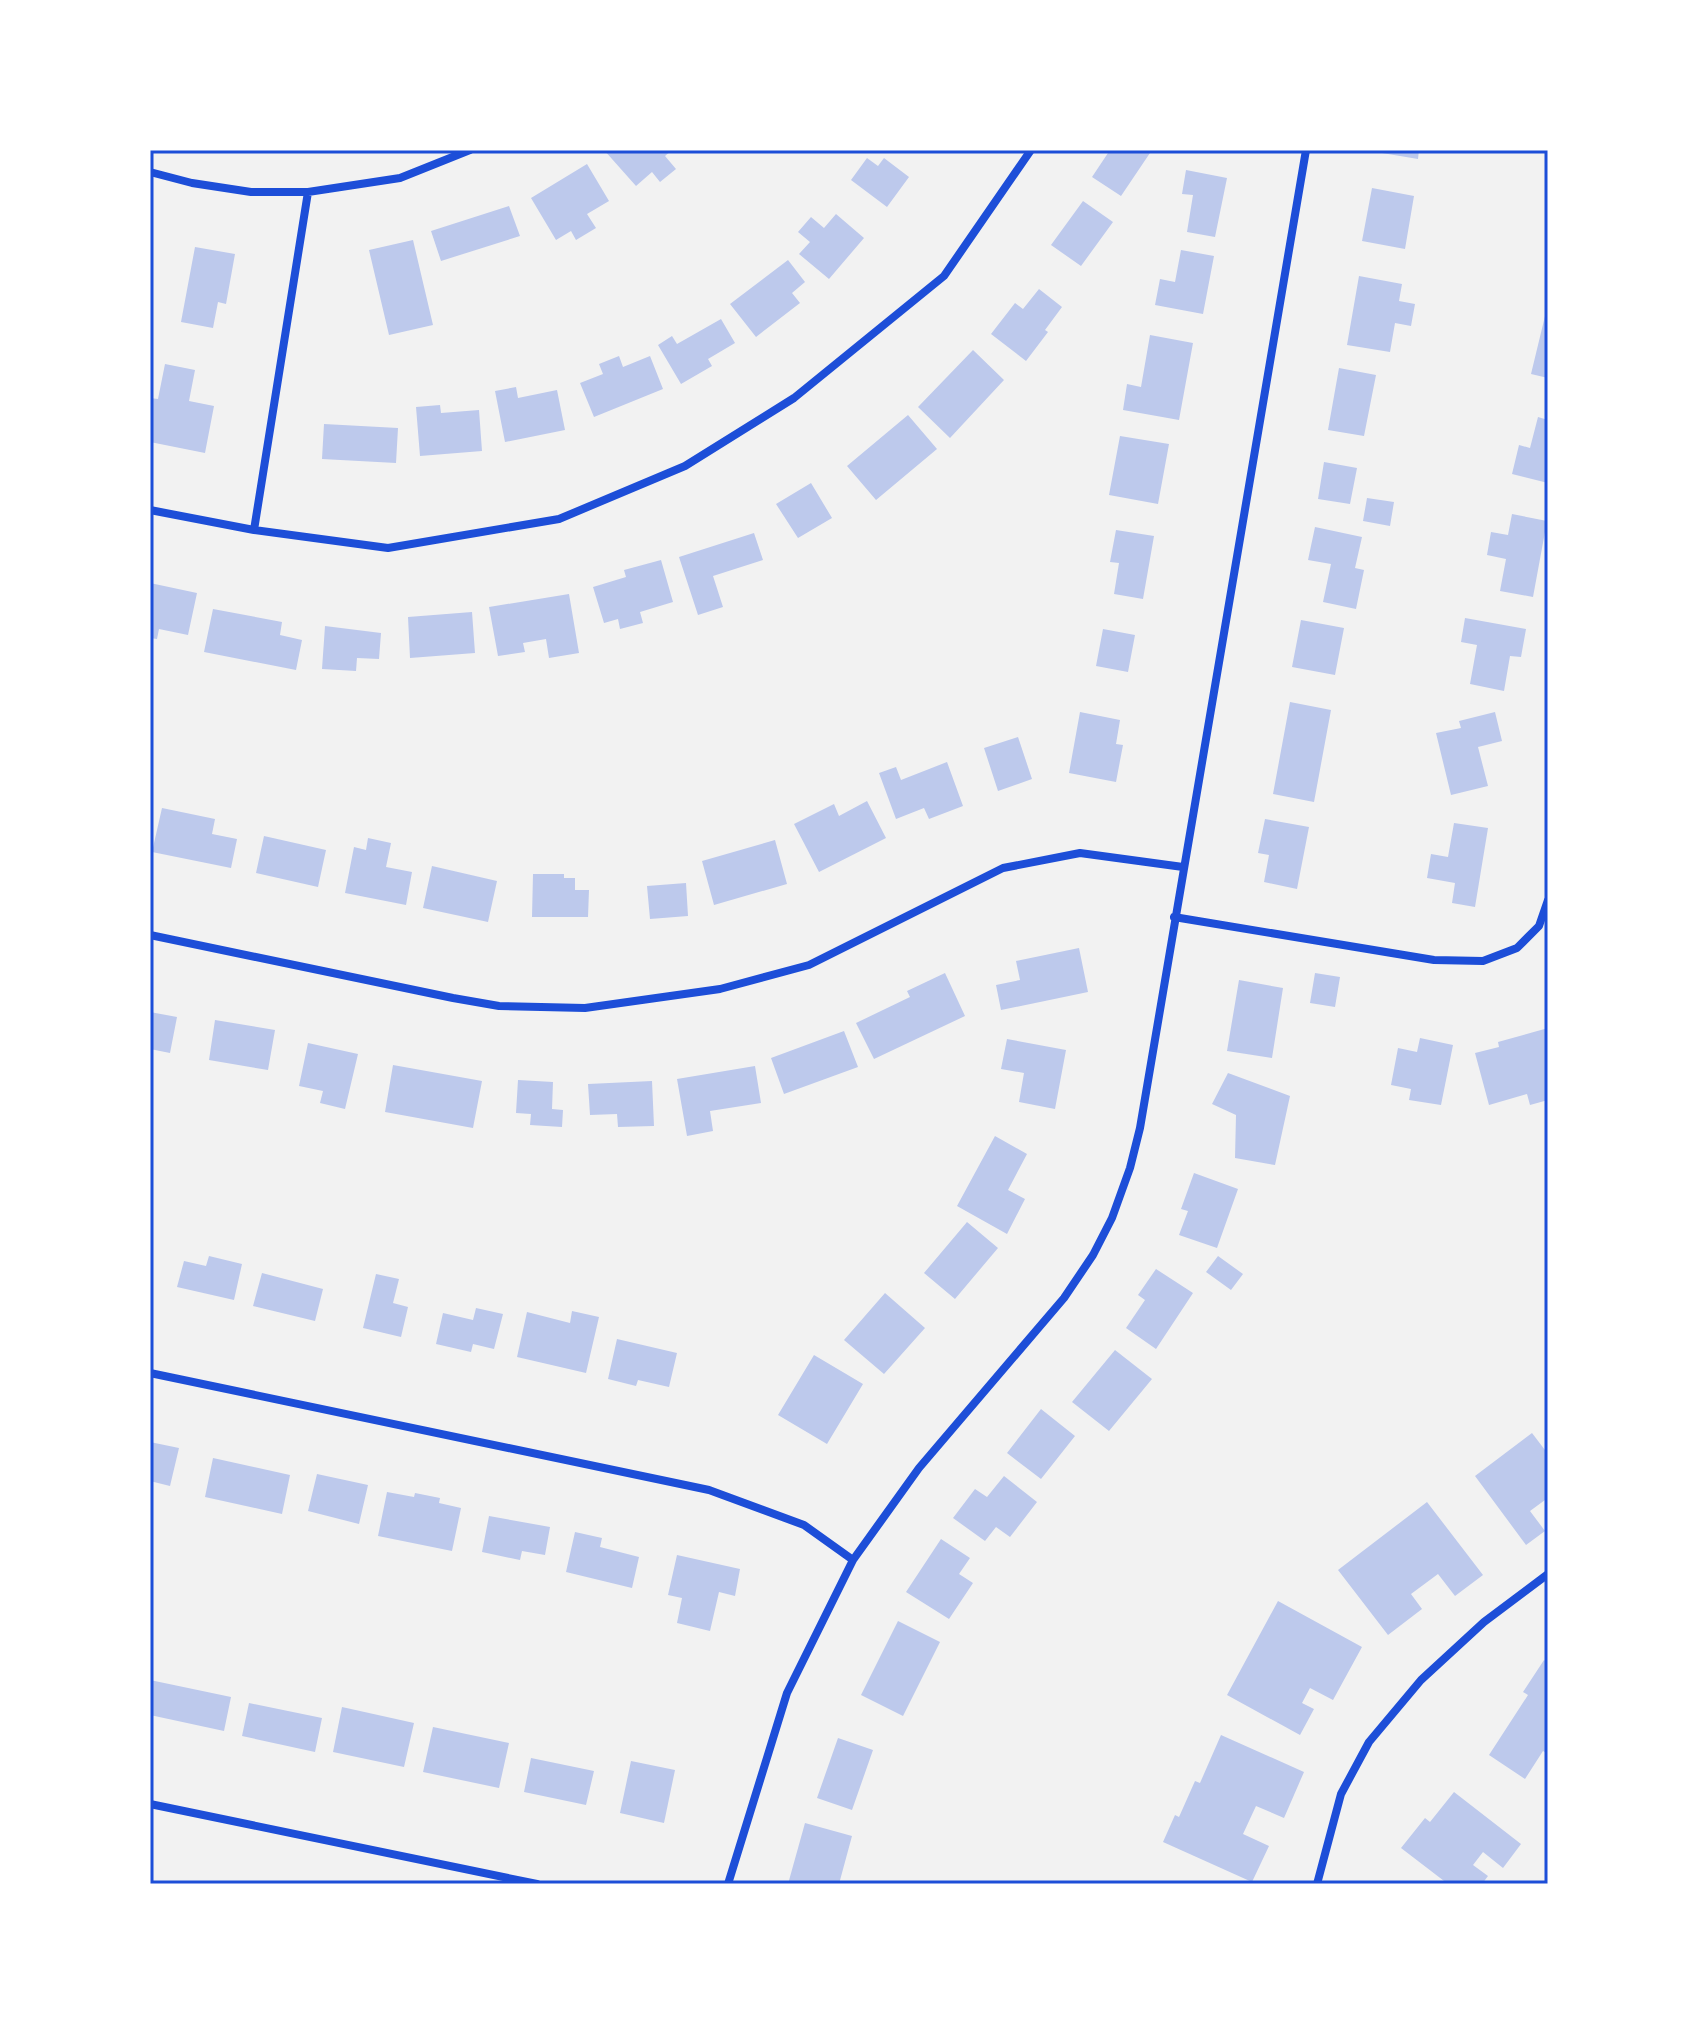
<svg xmlns="http://www.w3.org/2000/svg" width="1698" height="2034" viewBox="0 0 1698 2034" font-family="'Titillium Web',sans-serif">
  <style>
    .building { fill: #bdc9ec }
    .lines { fill: none; stroke-linecap: round; stroke-linejoin: round }
    .minor { stroke: #1d4ed8; stroke-width: 8 }
    .neatline { fill: none; stroke: #1d4ed8; stroke-width: 3 }
  </style>
  <rect width="100%" height="100%" fill="#f2f2f2"/>
  <path class="building" d="M 604,150 L 672,150 L 665,156 L 676,169 L 660,182 L 652,172 L 636,186 Z
    M 1110,150 L 1152,150 L 1121,196 L 1092,177 Z
    M 1382,150 L 1419,150 L 1418,159 L 1382,153 Z
    M 867,158 L 878,166 L 884,158 L 909,177 L 887,207 L 851,180 Z
    M 587,164 L 609,201 L 587,214 L 596,228 L 576,240 L 571,231 L 556,240 L 531,198 Z
    M 1186,170 L 1227,178 L 1215,237 L 1187,232 L 1193,195 L 1182,194 Z
    M 1372,188 L 1414,196 L 1405,249 L 1362,241 Z
    M 1083,201 L 1113,222 L 1081,266 L 1051,245 Z
    M 509,206 L 520,236 L 441,261 L 431,231 Z
    M 836,214 L 864,238 L 829,279 L 799,254 L 810,242 L 798,232 L 811,217 L 824,228 Z
    M 413,240 L 433,325 L 389,335 L 369,250 Z
    M 195,247 L 235,254 L 226,304 L 218,302 L 213,328 L 181,322 Z
    M 1181,250 L 1214,256 L 1203,314 L 1155,305 L 1160,279 L 1175,282 Z
    M 788,260 L 805,282 L 792,293 L 800,303 L 756,337 L 730,304 Z
    M 1359,276 L 1402,284 L 1399,301 L 1415,304 L 1411,326 L 1395,323 L 1390,352 L 1347,345 Z
    M 1039,289 L 1062,307 L 1045,330 L 1048,332 L 1026,361 L 991,334 L 1015,303 L 1023,309 Z
    M 1545,316 L 1548,317 L 1548,378 L 1531,374 Z
    M 721,319 L 735,343 L 708,359 L 712,366 L 681,384 L 658,345 L 672,336 L 677,344 Z
    M 1150,335 L 1193,343 L 1179,420 L 1123,410 L 1127,384 L 1141,387 Z
    M 973,350 L 1004,380 L 950,438 L 918,407 Z
    M 619,356 L 623,367 L 650,356 L 663,389 L 594,417 L 580,383 L 603,374 L 599,364 Z
    M 165,364 L 195,370 L 189,401 L 214,406 L 205,453 L 150,442 L 150,398 L 158,399 Z
    M 1339,368 L 1376,375 L 1364,436 L 1328,430 Z
    M 516,387 L 518,398 L 557,390 L 565,430 L 505,442 L 495,391 Z
    M 440,405 L 441,413 L 479,410 L 482,451 L 420,456 L 416,407 Z
    M 908,415 L 937,449 L 876,500 L 847,466 Z
    M 1538,417 L 1548,420 L 1548,483 L 1512,474 L 1519,445 L 1530,448 Z
    M 324,424 L 398,428 L 396,463 L 322,459 Z
    M 1120,436 L 1169,444 L 1158,504 L 1109,495 Z
    M 1324,462 L 1357,468 L 1350,504 L 1318,499 Z
    M 811,483 L 832,518 L 798,538 L 776,504 Z
    M 1367,498 L 1394,502 L 1390,526 L 1363,521 Z
    M 1512,514 L 1547,521 L 1533,597 L 1500,591 L 1506,559 L 1487,555 L 1491,532 L 1508,535 Z
    M 1315,527 L 1362,537 L 1355,568 L 1364,570 L 1356,609 L 1323,602 L 1331,564 L 1308,560 Z
    M 1116,530 L 1154,536 L 1143,599 L 1114,594 L 1119,563 L 1110,562 Z
    M 754,533 L 763,560 L 713,576 L 723,607 L 698,615 L 679,557 Z
    M 661,560 L 673,602 L 640,612 L 643,623 L 620,629 L 618,619 L 604,623 L 593,587 L 626,577 L 624,570 Z
    M 150,583 L 197,593 L 188,635 L 159,629 L 157,639 L 150,638 Z
    M 569,594 L 579,653 L 549,658 L 546,639 L 523,643 L 525,652 L 498,656 L 489,607 Z
    M 213,609 L 282,622 L 280,635 L 302,640 L 296,670 L 204,652 Z
    M 472,612 L 475,653 L 410,658 L 408,617 Z
    M 1465,618 L 1526,629 L 1521,657 L 1510,656 L 1504,691 L 1470,684 L 1477,645 L 1461,642 Z
    M 1301,620 L 1344,628 L 1335,675 L 1292,667 Z
    M 325,626 L 381,633 L 379,659 L 357,658 L 356,671 L 322,669 Z
    M 1103,629 L 1135,635 L 1128,672 L 1096,666 Z
    M 1290,702 L 1331,710 L 1314,802 L 1273,794 Z
    M 1080,712 L 1120,720 L 1116,744 L 1123,745 L 1116,782 L 1069,773 Z
    M 1495,712 L 1502,741 L 1478,747 L 1488,786 L 1451,795 L 1436,733 L 1461,728 L 1459,721 Z
    M 1018,737 L 1032,779 L 998,791 L 984,748 Z
    M 947,762 L 963,806 L 929,819 L 924,808 L 896,819 L 879,773 L 896,767 L 901,780 Z
    M 867,801 L 886,838 L 819,872 L 794,824 L 834,804 L 839,816 Z
    M 162,808 L 215,819 L 212,834 L 237,839 L 231,868 L 152,852 Z
    M 1265,819 L 1309,827 L 1297,889 L 1264,882 L 1269,855 L 1258,853 Z
    M 1454,823 L 1488,828 L 1475,907 L 1452,903 L 1455,883 L 1427,878 L 1431,854 L 1448,857 Z
    M 264,836 L 326,850 L 318,887 L 256,873 Z
    M 368,838 L 391,843 L 386,867 L 412,872 L 406,905 L 345,893 L 354,847 L 366,850 Z
    M 775,840 L 787,884 L 714,905 L 702,861 Z
    M 432,866 L 497,881 L 488,922 L 423,908 Z
    M 533,874 L 564,874 L 564,878 L 575,878 L 575,890 L 589,890 L 588,917 L 532,917 Z
    M 686,883 L 688,916 L 650,919 L 647,886 Z
    M 1079,948 L 1088,992 L 1001,1010 L 996,985 L 1020,980 L 1016,961 Z
    M 945,973 L 965,1016 L 874,1059 L 856,1023 L 910,997 L 907,991 Z
    M 1315,973 L 1340,977 L 1335,1007 L 1310,1003 Z
    M 1239,980 L 1283,988 L 1272,1058 L 1227,1051 Z
    M 150,1012 L 177,1017 L 170,1053 L 150,1049 Z
    M 215,1020 L 275,1030 L 268,1070 L 209,1060 Z
    M 1548,1028 L 1548,1100 L 1530,1105 L 1527,1094 L 1489,1105 L 1475,1053 L 1499,1047 L 1498,1042 Z
    M 844,1031 L 858,1067 L 784,1094 L 771,1058 Z
    M 1420,1038 L 1453,1045 L 1441,1105 L 1409,1100 L 1411,1089 L 1391,1085 L 1398,1048 L 1417,1052 Z
    M 1007,1039 L 1066,1050 L 1055,1109 L 1019,1102 L 1024,1073 L 1001,1069 Z
    M 308,1043 L 358,1054 L 345,1109 L 320,1103 L 323,1091 L 299,1086 Z
    M 393,1065 L 482,1081 L 473,1128 L 385,1112 Z
    M 755,1066 L 761,1103 L 710,1111 L 713,1131 L 687,1136 L 677,1079 Z
    M 1228,1073 L 1290,1096 L 1275,1165 L 1235,1158 L 1236,1115 L 1212,1104 Z
    M 518,1080 L 553,1082 L 552,1109 L 563,1110 L 562,1127 L 530,1125 L 531,1114 L 516,1113 Z
    M 652,1081 L 654,1126 L 618,1127 L 617,1114 L 590,1115 L 588,1084 Z
    M 995,1136 L 1027,1154 L 1008,1190 L 1025,1199 L 1007,1234 L 957,1206 Z
    M 1194,1173 L 1238,1189 L 1217,1248 L 1179,1235 L 1188,1211 L 1181,1209 Z
    M 967,1222 L 998,1248 L 955,1299 L 924,1273 Z
    M 209,1256 L 242,1264 L 234,1300 L 177,1287 L 184,1261 L 206,1266 Z
    M 1218,1256 L 1243,1274 L 1231,1290 L 1206,1272 Z
    M 1156,1269 L 1193,1293 L 1156,1349 L 1126,1328 L 1145,1300 L 1138,1295 Z
    M 262,1273 L 323,1289 L 315,1321 L 253,1306 Z
    M 376,1274 L 399,1279 L 393,1303 L 408,1307 L 401,1337 L 363,1328 Z
    M 885,1293 L 925,1328 L 884,1374 L 844,1340 Z
    M 476,1308 L 503,1314 L 494,1349 L 473,1344 L 471,1352 L 436,1344 L 443,1313 L 473,1320 Z
    M 572,1311 L 599,1317 L 586,1373 L 517,1357 L 527,1312 L 570,1323 Z
    M 617,1339 L 677,1353 L 669,1387 L 638,1380 L 636,1386 L 608,1379 Z
    M 1115,1350 L 1152,1379 L 1109,1431 L 1072,1402 Z
    M 814,1355 L 863,1384 L 827,1444 L 778,1415 Z
    M 1041,1409 L 1075,1436 L 1041,1479 L 1007,1453 Z
    M 1532,1433 L 1548,1454 L 1548,1503 L 1545,1500 L 1530,1511 L 1545,1531 L 1526,1545 L 1475,1476 Z
    M 150,1442 L 179,1448 L 170,1486 L 150,1481 Z
    M 213,1458 L 290,1475 L 282,1514 L 205,1497 Z
    M 317,1474 L 368,1485 L 359,1524 L 308,1511 Z
    M 1004,1476 L 1037,1502 L 1010,1537 L 996,1527 L 985,1541 L 953,1518 L 975,1489 L 987,1497 Z
    M 387,1492 L 414,1497 L 415,1493 L 440,1498 L 439,1503 L 461,1508 L 452,1551 L 378,1536 Z
    M 1427,1502 L 1483,1575 L 1455,1596 L 1438,1574 L 1411,1594 L 1422,1609 L 1388,1635 L 1338,1570 Z
    M 489,1516 L 550,1527 L 545,1555 L 522,1551 L 520,1560 L 482,1552 Z
    M 575,1532 L 602,1538 L 600,1547 L 639,1557 L 632,1588 L 566,1572 Z
    M 941,1539 L 970,1558 L 959,1574 L 973,1583 L 949,1619 L 906,1592 Z
    M 677,1555 L 740,1569 L 735,1596 L 719,1592 L 710,1631 L 677,1623 L 682,1598 L 668,1595 Z
    M 1278,1601 L 1362,1647 L 1333,1700 L 1310,1688 L 1302,1703 L 1314,1709 L 1300,1735 L 1227,1695 Z
    M 898,1621 L 940,1642 L 903,1716 L 861,1695 Z
    M 1544,1660 L 1548,1663 L 1548,1754 L 1543,1751 L 1525,1779 L 1489,1755 L 1528,1695 L 1523,1692 Z
    M 150,1680 L 231,1697 L 224,1731 L 150,1715 Z
    M 249,1703 L 322,1718 L 315,1752 L 242,1736 Z
    M 342,1707 L 414,1723 L 404,1767 L 333,1752 Z
    M 433,1727 L 509,1743 L 499,1788 L 423,1772 Z
    M 1221,1735 L 1304,1772 L 1284,1818 L 1256,1806 L 1243,1834 L 1269,1846 L 1252,1882 L 1163,1842 L 1175,1815 L 1179,1817 L 1195,1781 L 1200,1783 Z
    M 838,1738 L 873,1750 L 852,1810 L 817,1798 Z
    M 531,1758 L 594,1771 L 586,1805 L 524,1792 Z
    M 631,1761 L 675,1770 L 664,1823 L 620,1813 Z
    M 1454,1792 L 1521,1844 L 1503,1868 L 1483,1852 L 1473,1865 L 1488,1876 L 1482,1884 L 1448,1884 L 1401,1848 L 1425,1818 L 1430,1822 Z
    M 805,1823 L 852,1836 L 839,1884 L 788,1884 Z"/>
  <g class="lines">
    <path class="minor" d="M 150,172 L 192,183 L 251,192 L 308,192 L 400,178 L 470,150
      M 150,510 L 254,530 L 388,548 L 559,519 L 685,466 L 794,398 L 944,276 L 1031,150
      M 254,530 L 308,192
      M 1174,917 L 1434,960 L 1483,961 L 1517,948 L 1539,926 L 1548,900
      M 150,935 L 453,998 L 499,1006 L 585,1008 L 720,989 L 809,965 L 1003,868 L 1080,853 L 1183,867
      M 150,1373 L 709,1490 L 804,1525 L 853,1560
      M 150,1804 L 537,1884
      M 728,1884 L 787,1693 L 853,1560 L 919,1468 L 1064,1298 L 1093,1255 L 1112,1218 L 1130,1168 L 1140,1128 L 1306,150
      M 1317,1884 L 1341,1794 L 1369,1742 L 1421,1680 L 1484,1622 L 1548,1574"/>
  </g>
  <rect width="1698" height="2034" fill="none" stroke="#ffffff" stroke-width="304"/>
  <rect x="152" y="152" width="1394" height="1730" class="neatline"/>
</svg>
